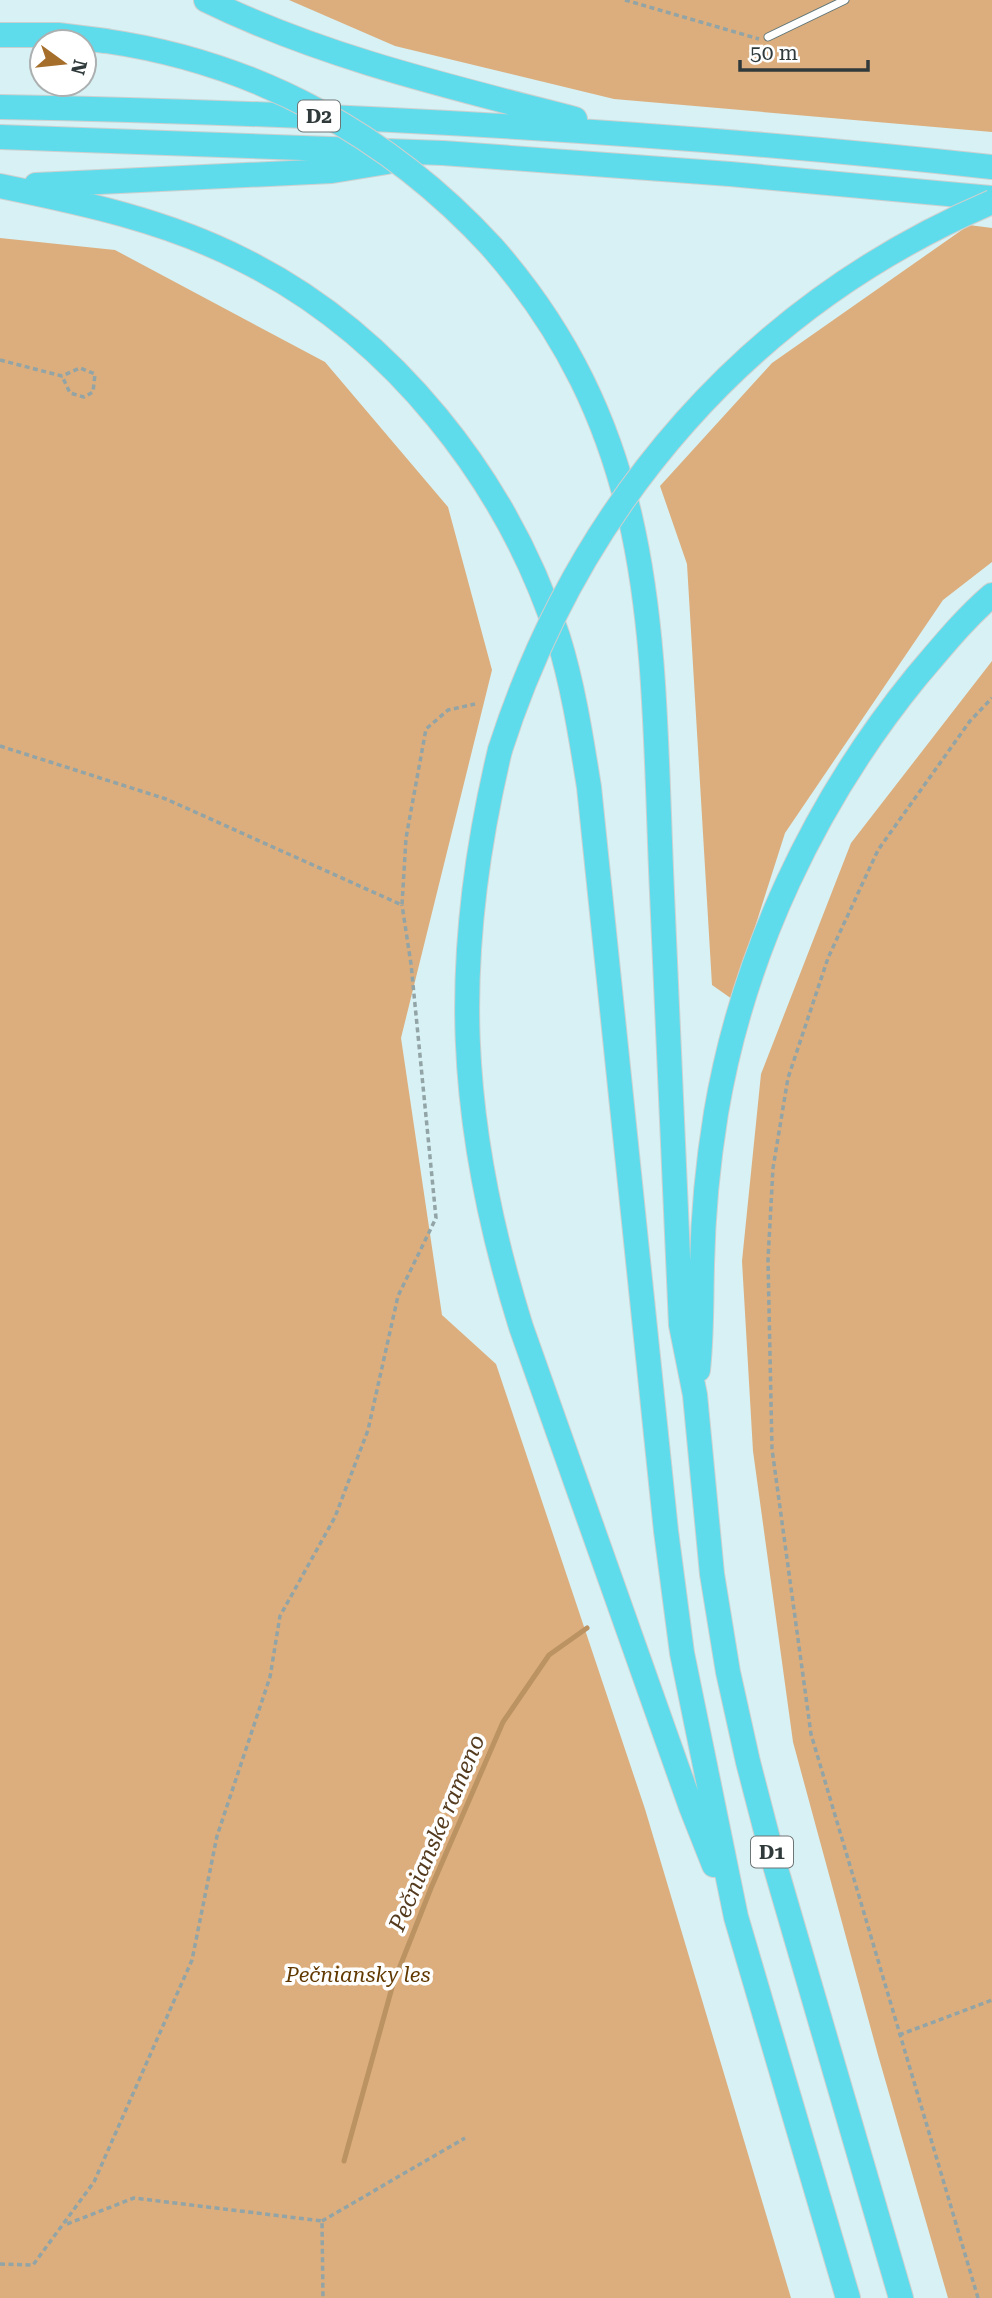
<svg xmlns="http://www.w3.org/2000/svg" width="992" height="2298" viewBox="0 0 992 2298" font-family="'Roboto Serif',serif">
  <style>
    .green { fill: #dcae7d }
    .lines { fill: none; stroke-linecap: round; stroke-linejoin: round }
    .stream { stroke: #bb9262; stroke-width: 5 }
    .lane-casing { stroke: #5e7578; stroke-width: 9 }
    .highway-casing { stroke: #cdd0d0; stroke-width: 26 }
    .path { stroke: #92a4a6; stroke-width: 3.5; stroke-dasharray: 5 3.5; stroke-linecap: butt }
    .lane { stroke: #fff; stroke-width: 7 }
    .highway { stroke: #5edceb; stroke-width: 24 }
    .highway-bridge-casing { stroke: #cdd0d0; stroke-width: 26; stroke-linecap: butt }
    .highway-bridge { stroke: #5edceb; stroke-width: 24 }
    .labels { text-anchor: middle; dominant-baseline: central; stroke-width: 7; stroke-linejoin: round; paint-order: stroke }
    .shield { fill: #fff; stroke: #6e7576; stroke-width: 2 }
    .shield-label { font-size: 19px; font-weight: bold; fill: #303a3b }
    .park-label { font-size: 21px; font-style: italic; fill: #613900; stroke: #fff }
    .water-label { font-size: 23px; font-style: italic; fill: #553b1e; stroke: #fff }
  </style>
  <rect width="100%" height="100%" fill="#d8f1f4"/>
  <path class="green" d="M 289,0 L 992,0 L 992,132 L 614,99 L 395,46 Z
    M 969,225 L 992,228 L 992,562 L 943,600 L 785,833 L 732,999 L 712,985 L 687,564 L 660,486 L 772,363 Z
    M 0,238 L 115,250 L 325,362 L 448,507 L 492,670 L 401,1038 L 442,1315 L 496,1364 L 645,1809 L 791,2298 L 0,2298 Z
    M 992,661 L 992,2298 L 948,2298 L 878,2055 L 793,1742 L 753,1451 L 742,1261 L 761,1074 L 851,843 Z"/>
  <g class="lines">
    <path class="stream" d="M 344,2161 L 393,1984 L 431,1888 L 503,1722 L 549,1655 L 587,1628"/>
    <defs>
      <path id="lane" d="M 768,37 L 845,0"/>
      <path id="highway" d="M 206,0 C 322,57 451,87 575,119
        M 0,35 L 58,35 L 106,41
        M 0,107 C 331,113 663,131 992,167
        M 0,137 L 443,153 L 730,174 L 992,198
        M 36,185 L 332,171 L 387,162
        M 0,186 C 83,203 167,221 243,260 C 392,334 507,480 558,637 C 573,685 581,737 589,787 L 666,1531 L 682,1653 L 736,1917 L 848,2298
        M 492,247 C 664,443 651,649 662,893 C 668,1037 675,1181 681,1325 L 695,1395 L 712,1574 L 728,1672 L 748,1762 L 774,1862 L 901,2298
        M 500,750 C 450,959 457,1122 521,1327 L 691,1807 L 714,1865
        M 698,1370 C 702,1332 701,1302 702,1265 C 703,1214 708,1162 716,1113 C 743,953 815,801 917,676 C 941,648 964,619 992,595"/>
    </defs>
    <use href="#lane" class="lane-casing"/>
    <use href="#highway" class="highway-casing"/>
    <path class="path" d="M 625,0 L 759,39
      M 0,360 L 62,376 L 80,368 L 95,374 L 93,392 L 84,397 L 70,393 L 62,376
      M 0,746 L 166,799 L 402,905 L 406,838 L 426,729 L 448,710 L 475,704
      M 899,2035 L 992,2000
      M 322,2221 L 465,2138
      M 67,2224 L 134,2198 L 322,2221 L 323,2298
      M 0,2264 L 33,2265 L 94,2182 L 192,1960 L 217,1836 L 270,1677 L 280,1616 L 335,1517 L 368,1430 L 398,1296 L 436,1218 L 411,964 L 402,905
      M 978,2298 L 811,1734 L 772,1449 L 768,1260 L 773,1168 L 788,1078 L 828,958 L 878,850 L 970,721 L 992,698"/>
    <use href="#lane" class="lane"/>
    <use href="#highway" class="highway"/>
    <defs>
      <path id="highway-bridge" d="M 106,41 C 257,63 389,135 492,247
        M 500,750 C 580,501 751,305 992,202"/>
    </defs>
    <use href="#highway-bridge" class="highway-bridge-casing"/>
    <use href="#highway-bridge" class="highway-bridge"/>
  </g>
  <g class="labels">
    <g class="shield">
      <rect x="298" y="100.5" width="42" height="31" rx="5"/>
      <rect x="751" y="1836.5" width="42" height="31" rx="5"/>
    </g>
    <g class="shield-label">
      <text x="319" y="116">D2</text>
      <text x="772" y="1852">D1</text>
    </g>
    <g class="park-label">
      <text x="358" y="1975">Pečniansky les</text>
    </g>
    <g class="water-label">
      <text transform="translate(437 1833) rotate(-67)">Pečnianske rameno</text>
    </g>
  </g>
  <g transform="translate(63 63) rotate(105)"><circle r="33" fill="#ffffff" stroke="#acb0b1" stroke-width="2"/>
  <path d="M0-5L12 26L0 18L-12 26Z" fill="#a66e2b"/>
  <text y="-10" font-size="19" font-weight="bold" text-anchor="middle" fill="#303a3b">N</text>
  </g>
  <path d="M740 60v10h128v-10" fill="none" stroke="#303a3b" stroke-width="3.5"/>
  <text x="750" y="60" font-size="21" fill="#303a3b" stroke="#ffffff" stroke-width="5" paint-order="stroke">50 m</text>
</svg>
